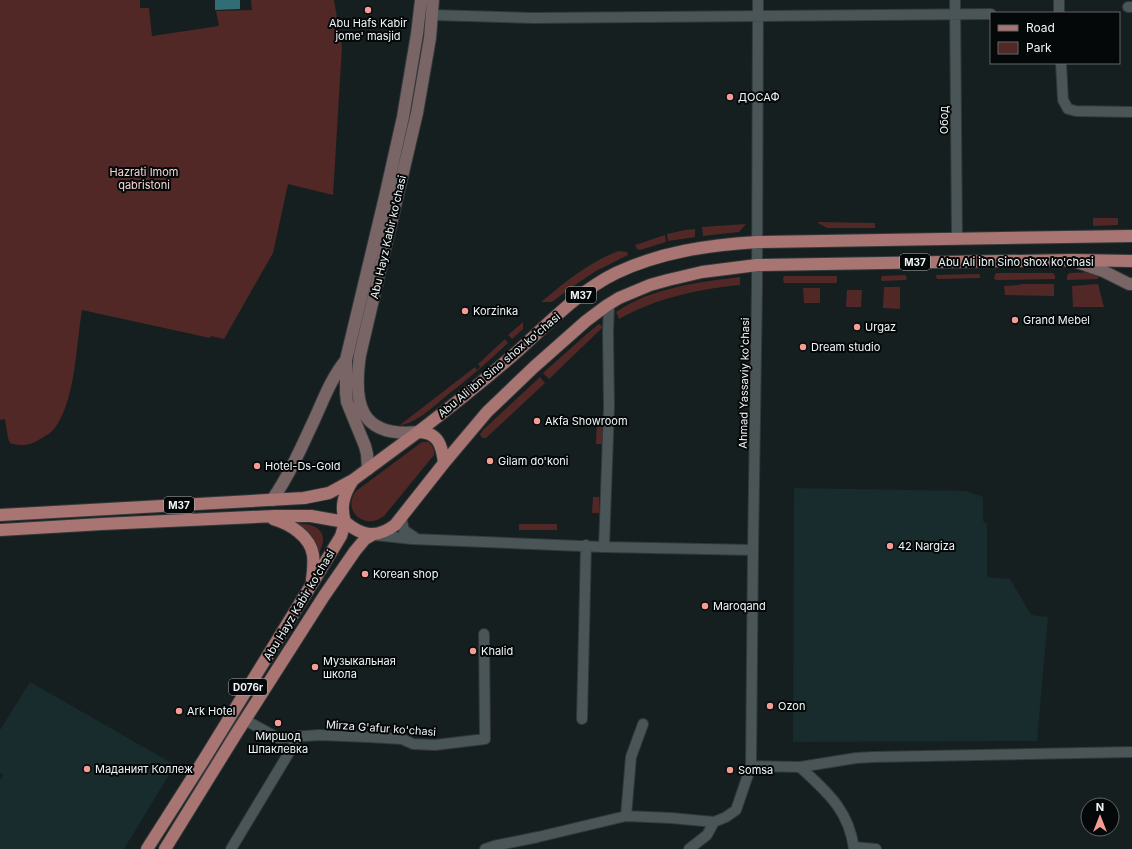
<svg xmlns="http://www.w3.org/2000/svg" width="1132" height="849" viewBox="0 0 1132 849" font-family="Inter,sans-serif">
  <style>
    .built { fill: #182b2d }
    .green { fill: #512826 }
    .water { fill: #306d75 }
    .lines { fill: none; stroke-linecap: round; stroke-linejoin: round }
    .street-casing { stroke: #323839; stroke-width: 12 }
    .secondary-casing { stroke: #323839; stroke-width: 14 }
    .primary-casing { stroke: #323839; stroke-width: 14 }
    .street { stroke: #4a5557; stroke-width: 10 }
    .secondary { stroke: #796565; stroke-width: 12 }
    .primary { stroke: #a87573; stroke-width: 12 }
    .poi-dot { fill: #f59c96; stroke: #050808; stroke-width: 1.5 }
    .labels { text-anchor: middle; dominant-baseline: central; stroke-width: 4; stroke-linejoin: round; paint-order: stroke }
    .shield { fill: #050808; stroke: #aaafaf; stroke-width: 1 }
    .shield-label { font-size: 10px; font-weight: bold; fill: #f0f6f7 }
    .poi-label { font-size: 11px; fill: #f0f6f7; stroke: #050808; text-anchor: start }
    .street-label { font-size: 11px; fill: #f0f6f7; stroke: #050808 }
    .park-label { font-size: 11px; fill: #f6d5d2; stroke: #050808 }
  </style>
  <rect width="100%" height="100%" fill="#151f20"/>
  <path class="built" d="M 794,488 L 966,491 L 983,497 L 983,521 L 987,524 L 987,577 L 1010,579 L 1031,615 L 1048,617 L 1037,741 L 793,742 Z
    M 30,682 L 175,765 L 124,849 L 0,849 L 0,780 L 3,775 L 0,773 L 0,730 Z"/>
  <path class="green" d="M 0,0 L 140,0 L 140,8 L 149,8 L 152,36 L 219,26 L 216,11 L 252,10 L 251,0 L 334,0 L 342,47 L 333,195 L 288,184 L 273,253 L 224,339 L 211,336 L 210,338 L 82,310 C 76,344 76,401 54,429 C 51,433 46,435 42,438 C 31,445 24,447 10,443 L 8,438 L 5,419 L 0,420 Z
    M 1118,218 L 1118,225 L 1093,226 L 1093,218 Z
    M 818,222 L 875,223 L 875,228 L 827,228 L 818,223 Z
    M 746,224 L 739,232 L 703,236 L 702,227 Z
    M 695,229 L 695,237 L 668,241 L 667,234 L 685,230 Z
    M 665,235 L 666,242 L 640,250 L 637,249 L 635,245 Z
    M 619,251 L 627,252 L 628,254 L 628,255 L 596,271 L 572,287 L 552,302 L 541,302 C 564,283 590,261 619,251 Z
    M 1094,272 L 1098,275 L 1098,279 L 1067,280 L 1067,276 L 1069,273 Z
    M 997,273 L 1053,273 L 1055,276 L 1055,279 L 997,280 L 994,279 L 995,274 Z
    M 979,274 L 980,276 L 980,278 L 978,278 L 937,279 L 936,276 L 936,275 Z
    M 905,275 L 907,277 L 906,280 L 882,281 L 881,279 L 882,276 L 883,276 Z
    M 784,276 L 836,276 L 837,277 L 837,282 L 836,283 L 784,283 L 783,279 Z
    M 740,277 L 740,285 C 699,289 656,298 619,319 L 616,312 C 651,288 698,282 740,277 Z
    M 1022,284 L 1054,284 L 1054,296 L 1005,295 L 1004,286 L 1018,285 Z
    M 1098,284 L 1104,307 L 1073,307 L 1072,286 Z
    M 884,287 L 900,287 L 900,309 L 883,308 Z
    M 803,288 L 820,288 L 820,303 L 804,303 Z
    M 847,290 L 862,290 L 861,307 L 846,307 Z
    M 523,322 L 523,329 L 512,339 L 508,335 Z
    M 599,324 L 602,326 L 602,328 L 549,379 L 543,373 L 589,332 Z
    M 505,339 L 508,343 C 488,362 467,380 445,397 C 433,407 415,424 400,425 L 475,367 L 477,370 L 480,367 L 478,364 Z
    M 540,377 L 545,383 L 486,438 L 482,438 L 480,434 L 483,430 Z
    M 597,421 L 602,421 L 602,444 L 596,444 Z
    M 422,442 L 429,442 C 432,446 435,449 434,455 L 384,516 C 365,531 341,511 356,491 Z
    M 593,497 L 599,497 L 599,513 L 592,513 Z
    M 295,523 C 307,524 324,525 323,541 C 323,545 320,550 319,554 L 311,537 Z
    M 519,524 L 557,524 L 557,530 L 519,530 Z"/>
  <path class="water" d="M 215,0 L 240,0 L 240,9 L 215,10 Z"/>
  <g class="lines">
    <defs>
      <path id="street" d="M 955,0 L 957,239
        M 1128,7 L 1132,7
        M 1059,13 L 1059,0
        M 432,15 L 533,18 L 991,14
        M 1061,63 L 1063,100 L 1068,109 L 1076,111 L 1132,112
        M 401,517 L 404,530 L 417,539
        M 374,535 L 412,539 L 604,547 L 753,550
        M 604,547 L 609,407 L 608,332 L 609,304
        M 582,719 L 586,545
        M 245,720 L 278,738 L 319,735 L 368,737 L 402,739 L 413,744 L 435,745 L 485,739 L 484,634
        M 751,766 L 800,767 L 856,758 L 873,757 L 1132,752
        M 800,767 C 827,792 849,810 854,849
        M 626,816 L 631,757 L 643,724
        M 854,847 L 876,849
        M 231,849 L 299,736
        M 485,849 L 494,846 L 538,837 L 626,816 L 671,818 L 714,822 L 726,817 L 736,810 L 751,766 L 753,550 L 757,287 L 758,0
        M 689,849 L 707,835 L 714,822"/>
      <path id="secondary" d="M 1074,261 L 1103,271 L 1129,284 L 1132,284
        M 418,432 C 359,438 353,403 360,355 L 417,113 L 430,38 L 433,0
        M 368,469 L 367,454 L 365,446 L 347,402 L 346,393 L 346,360 L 385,197 L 403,117 L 417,34 L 421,0
        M 272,500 C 290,474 302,446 315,418 C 324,398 332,377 346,360"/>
      <path id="primary" d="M 418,432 C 452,406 486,379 519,350 C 549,323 579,291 616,273 C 660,252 709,245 757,242 L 1132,236
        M 418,432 C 438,432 442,445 444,463 L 395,525 C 376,539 362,536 345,522 C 340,506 344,494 353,480 Z
        M 444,463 L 487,412 L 534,367 L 586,321 L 606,306 L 619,298 L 650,285 L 668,280 L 702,272 L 757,265 L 1073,260 L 1132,261
        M 0,515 L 304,498 L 329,493 L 353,480
        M 273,519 C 290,524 310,536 313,555 C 314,563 313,572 312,580
        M 0,530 L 102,524 L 275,516 L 311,516 L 345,522
        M 147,849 L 203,761 L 310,587 L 341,536 L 345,522
        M 165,849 L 236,734 L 324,596 L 355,551 L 365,539 L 372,535"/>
    </defs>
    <use href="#street" class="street-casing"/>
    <use href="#secondary" class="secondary-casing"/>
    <use href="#primary" class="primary-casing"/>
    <use href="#street" class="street"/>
    <use href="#secondary" class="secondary"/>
    <use href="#primary" class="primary"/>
  </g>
  <g class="poi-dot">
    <circle cx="368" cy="10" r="4"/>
    <circle cx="730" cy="97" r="4"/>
    <circle cx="465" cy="311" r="4"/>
    <circle cx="1015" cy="320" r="4"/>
    <circle cx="857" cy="327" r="4"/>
    <circle cx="803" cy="347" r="4"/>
    <circle cx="537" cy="421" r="4"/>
    <circle cx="490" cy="461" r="4"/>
    <circle cx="257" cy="466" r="4"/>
    <circle cx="890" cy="546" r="4"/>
    <circle cx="365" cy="574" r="4"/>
    <circle cx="705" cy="606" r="4"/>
    <circle cx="473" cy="651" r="4"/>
    <circle cx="315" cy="667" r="4"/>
    <circle cx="770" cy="706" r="4"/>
    <circle cx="179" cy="711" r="4"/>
    <circle cx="278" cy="723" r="4"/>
    <circle cx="87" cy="769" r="4"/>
    <circle cx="730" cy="770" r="4"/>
  </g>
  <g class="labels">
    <g class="shield">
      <rect x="900" y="254" width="30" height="16" rx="3"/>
      <rect x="566" y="287" width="30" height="16" rx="3"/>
      <rect x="164" y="497" width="30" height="16" rx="3"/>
      <rect x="229" y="679" width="38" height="16" rx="3"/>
    </g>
    <g class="shield-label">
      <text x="915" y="262">M37</text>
      <text x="581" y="295">M37</text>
      <text x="179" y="505">M37</text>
      <text x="248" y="687">D076r</text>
    </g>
    <g class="poi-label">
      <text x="368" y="23" text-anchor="middle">Abu Hafs Kabir<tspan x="368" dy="13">jome' masjid</tspan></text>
      <text x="738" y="97">ДОСАФ</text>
      <text x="473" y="311">Korzinka</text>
      <text x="1023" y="320">Grand Mebel</text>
      <text x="865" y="327">Urgaz</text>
      <text x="811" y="347">Dream studio</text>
      <text x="545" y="421">Akfa Showroom</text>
      <text x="498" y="461">Gilam do'koni</text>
      <text x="265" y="466">Hotel-Ds-Gold</text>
      <text x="898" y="546">42 Nargiza</text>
      <text x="373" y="574">Korean shop</text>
      <text x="713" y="606">Maroqand</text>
      <text x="481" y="651">Khalid</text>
      <text x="323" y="661">Музыкальная<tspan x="323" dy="13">школа</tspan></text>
      <text x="778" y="706">Ozon</text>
      <text x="187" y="711">Ark Hotel</text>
      <text x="278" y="736" text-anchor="middle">Миршод<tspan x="278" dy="13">Шпаклевка</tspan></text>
      <text x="95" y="769">Маданият Коллеж</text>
      <text x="738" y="770">Somsa</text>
    </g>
    <g class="street-label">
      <text transform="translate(944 120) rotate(-90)">Обод</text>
      <text transform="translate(388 237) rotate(-77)">Abu Hayz Kabir ko'chasi</text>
      <text x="1016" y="262">Abu Ali ibn Sino shox ko'chasi</text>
      <text transform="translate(499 365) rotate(-40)">Abu Ali ibn Sino shox ko'chasi</text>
      <text transform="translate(744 383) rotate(-89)">Ahmad Yassaviy ko'chasi</text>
      <text transform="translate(299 605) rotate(-59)">Abu Hayz Kabir ko'chasi</text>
      <text transform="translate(381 728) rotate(4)">Mirza G'afur ko'chasi</text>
    </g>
    <g class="park-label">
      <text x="144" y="172">Hazrati Imom<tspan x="144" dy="13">qabristoni</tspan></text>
    </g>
  </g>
  <rect x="990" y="12" width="130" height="52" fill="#050808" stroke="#636768"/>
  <rect x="998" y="25" width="20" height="6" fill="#a87573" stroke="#636768"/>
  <text x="1026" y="32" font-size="12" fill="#f0f6f7">Road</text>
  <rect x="998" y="42" width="20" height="12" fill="#512826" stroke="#636768"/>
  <text x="1026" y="52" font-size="12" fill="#f0f6f7">Park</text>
  <g transform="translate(1100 817)"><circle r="19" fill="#050808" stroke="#636768"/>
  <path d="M0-3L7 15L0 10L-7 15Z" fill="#f59c96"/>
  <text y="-6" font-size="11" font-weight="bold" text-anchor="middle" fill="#f0f6f7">N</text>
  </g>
</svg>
